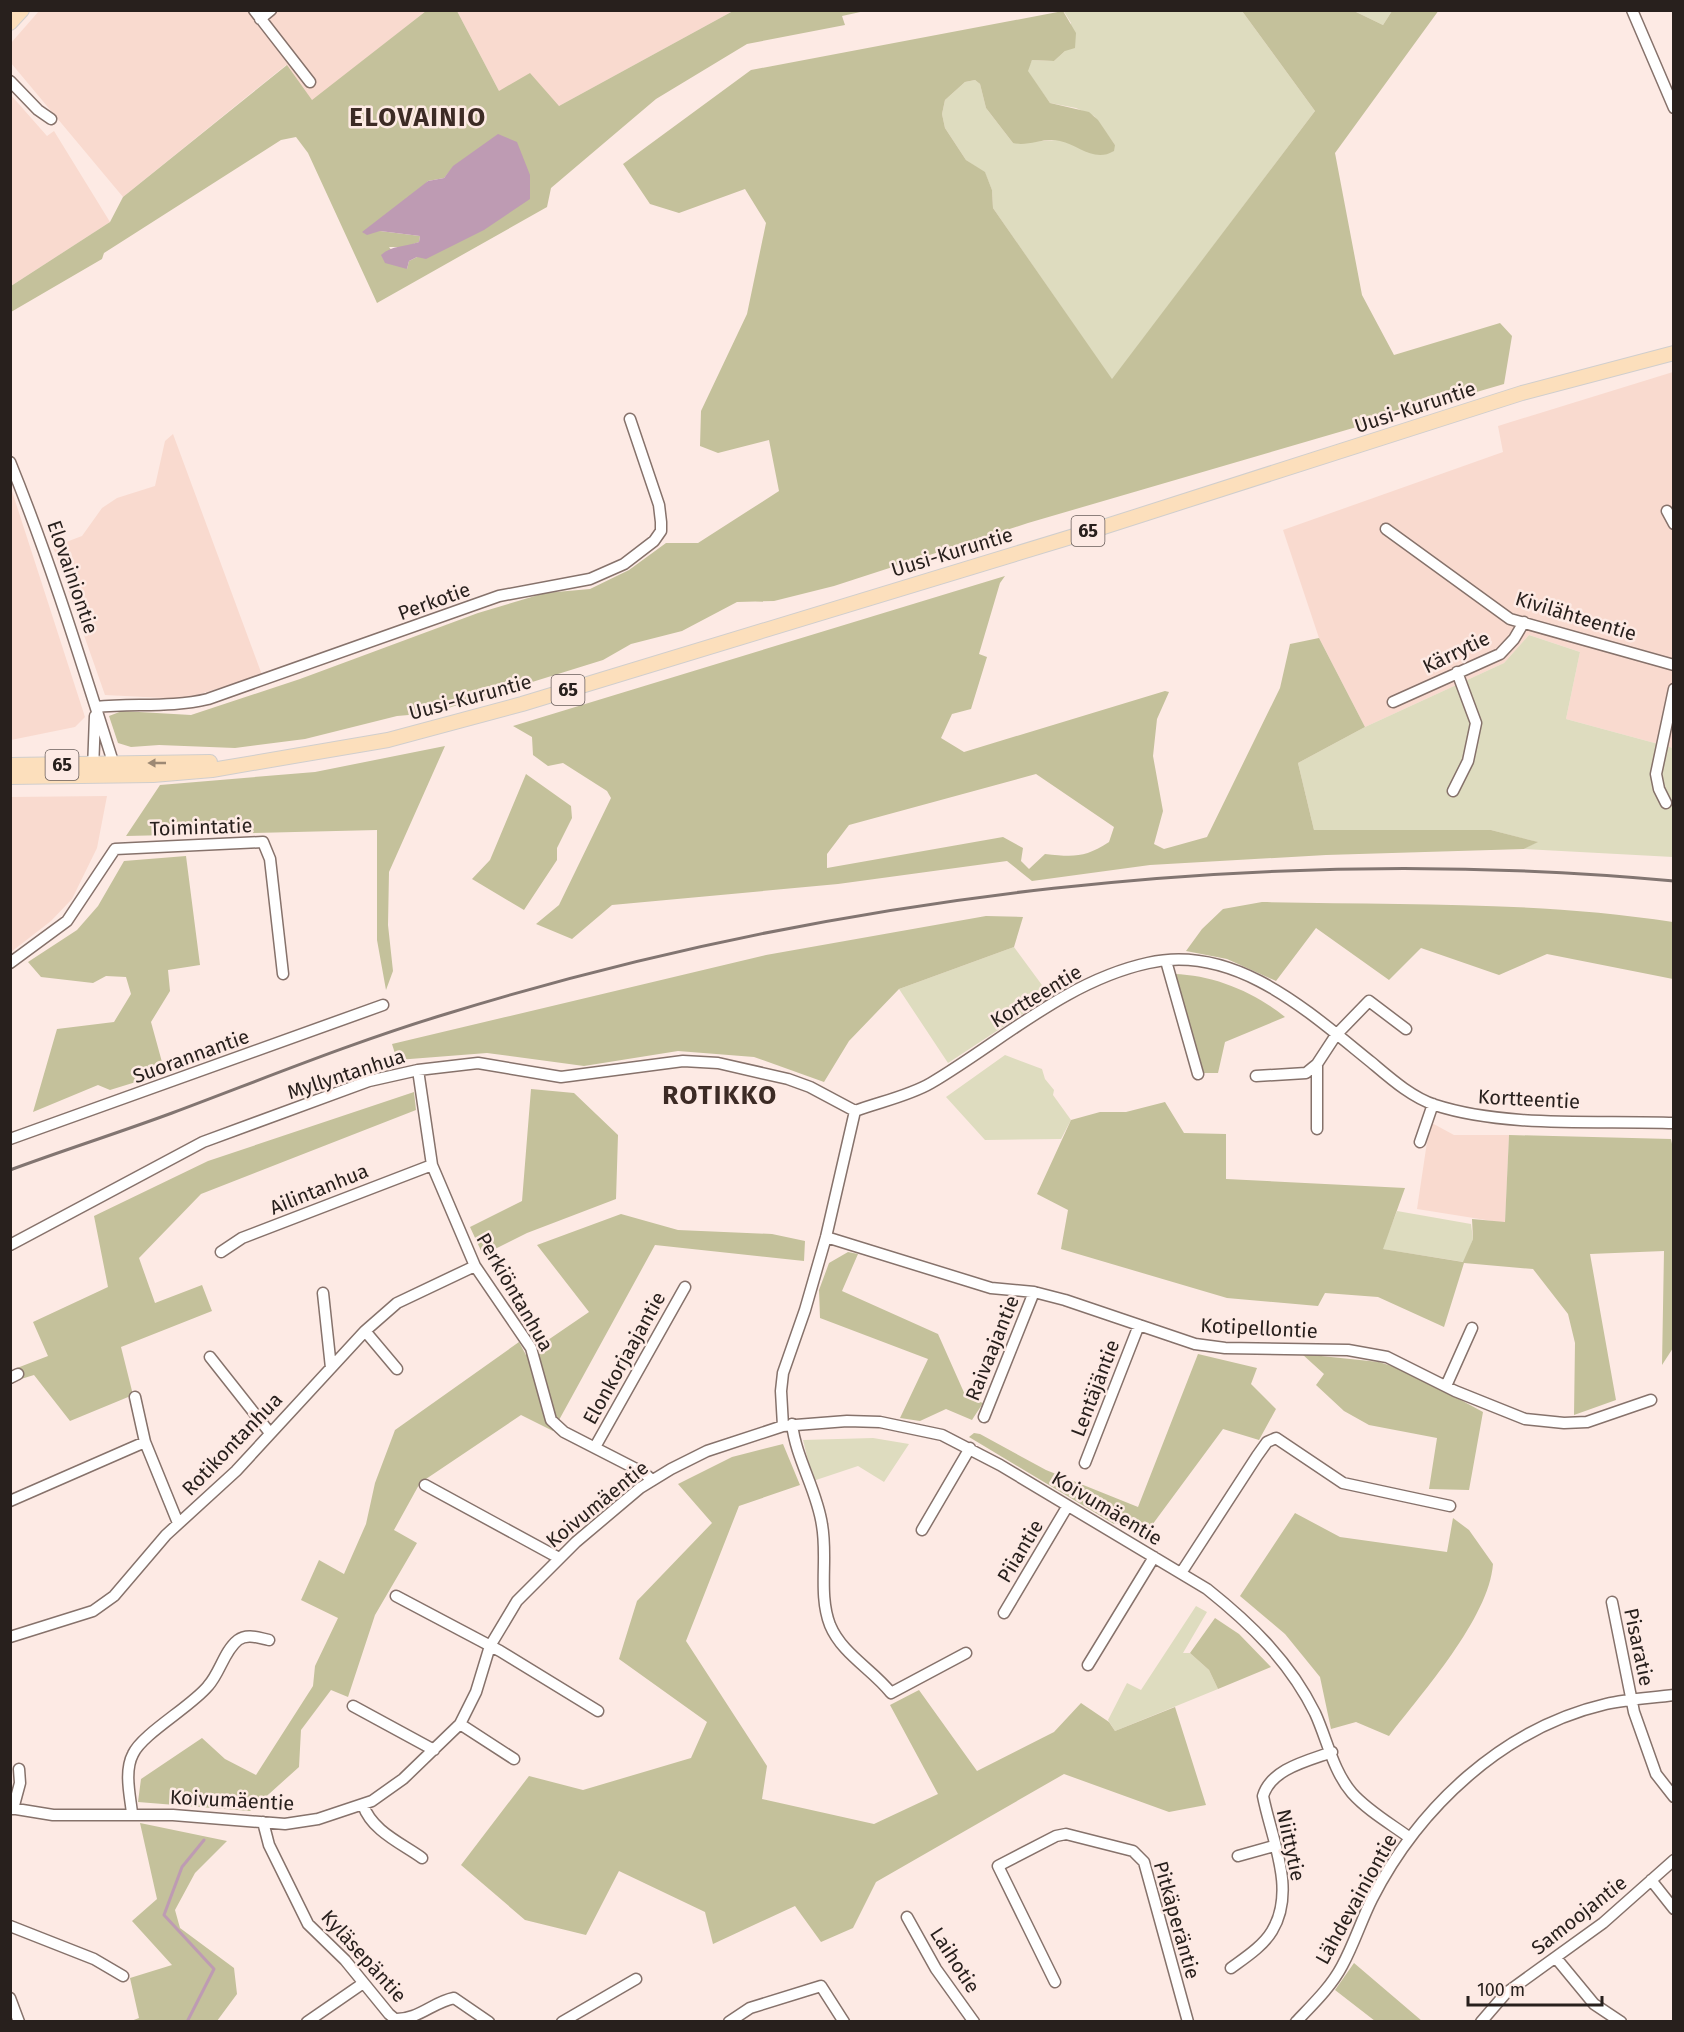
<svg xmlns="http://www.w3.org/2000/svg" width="1684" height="2032" viewBox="0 0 1684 2032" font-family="'Fira Sans',sans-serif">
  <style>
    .built { fill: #f9dacf }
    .green { fill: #dedcbf }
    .forest { fill: #c4c19b; fill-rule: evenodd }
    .water { fill: #be9bb3 }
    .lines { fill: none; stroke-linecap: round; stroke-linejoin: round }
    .stream { stroke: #be9bb3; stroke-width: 3 }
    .minor-casing { stroke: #86726b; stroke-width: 13 }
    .major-casing { stroke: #d0cecd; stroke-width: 16 }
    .minor { stroke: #fff; stroke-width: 10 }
    .major { stroke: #fcdfbc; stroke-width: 14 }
    .rail { stroke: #827571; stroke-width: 3 }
    .oneway { fill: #9d8974 }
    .labels { text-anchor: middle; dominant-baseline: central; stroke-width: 5; stroke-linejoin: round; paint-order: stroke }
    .shield { fill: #fdeae4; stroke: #685d59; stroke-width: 1.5 }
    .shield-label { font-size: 18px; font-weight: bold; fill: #28201d }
    .street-label { font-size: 20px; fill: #28201d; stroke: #fdeae4 }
    .district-label { font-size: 26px; font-weight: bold; letter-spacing: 1.5px; fill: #3c2b25; stroke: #fdeae4 }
  </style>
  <rect width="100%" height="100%" fill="#fdeae4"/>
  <path class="built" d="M 39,11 L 426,11 L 312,101 L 286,65 L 123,197 L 11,63 L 11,43 Z
    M 457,11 L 733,11 L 559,106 L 499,91 Z
    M 10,94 L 47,136 L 54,131 L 110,222 L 11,286 Z
    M 1673,372 L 1673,748 L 1566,719 L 1580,652 L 1529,635 L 1504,663 L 1365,727 L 1319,638 L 1283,530 L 1503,452 L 1498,426 Z
    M 173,434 L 262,675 L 184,699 L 105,695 L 53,547 L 82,536 L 102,508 L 117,498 L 155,486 L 165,441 Z
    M 11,488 L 85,717 L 75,727 L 11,740 Z
    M 107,796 L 97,848 L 72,899 L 51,921 L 11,952 L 11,797 Z
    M 1430,1122 L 1454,1135 L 1509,1135 L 1505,1223 L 1417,1209 Z"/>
  <path class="green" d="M 1063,10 L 1242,11 L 1315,111 L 1112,380 L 993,208 L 992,190 L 985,173 L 966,160 L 945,128 L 942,114 L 945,100 L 965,82 L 975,80 L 980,84 L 986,108 L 1013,143 L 1057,140 L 1115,145 L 1094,116 L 1076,108 L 1050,103 L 1027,71 L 1032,60 L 1054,61 L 1065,51 L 1071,23 Z
    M 1354,11 L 1392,11 L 1383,25 Z
    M 1529,635 L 1580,652 L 1566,719 L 1673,748 L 1673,857 L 1524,849 L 1537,842 L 1491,830 L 1314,830 L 1298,763 L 1365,727 L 1504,663 Z
    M 1014,947 L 1050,996 L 948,1063 L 899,989 Z
    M 1005,1055 L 1042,1069 L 1045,1079 L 1054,1090 L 1053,1095 L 1071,1120 L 1061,1139 L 985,1140 L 946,1097 Z
    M 1397,1211 L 1471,1224 L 1473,1239 L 1464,1262 L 1382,1249 Z
    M 873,1438 L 909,1444 L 884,1482 L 858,1466 L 813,1481 L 803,1440 Z
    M 1196,1606 L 1207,1612 L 1183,1653 L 1190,1653 L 1209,1670 L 1218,1689 L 1115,1731 L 1108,1720 L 1127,1683 L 1141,1690 Z"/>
  <path class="forest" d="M 426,11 L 457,11 L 499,91 L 530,73 L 559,106 L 733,11 L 865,11 L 842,16 L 845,25 L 747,44 L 656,99 L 551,188 L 547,207 L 377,303 L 308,153 L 296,137 L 281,140 L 104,253 L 102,259 L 11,312 L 11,286 L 110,222 L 123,197 L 287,65 L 312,100 ZM 454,166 L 417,257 L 409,261 L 407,269 L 389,247 L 405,247 L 419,242 L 420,236 L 380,231 L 428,181 L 444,178 Z
    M 1063,11 L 1076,33 L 1075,48 L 1065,51 L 1054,61 L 1032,60 L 1028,71 L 1050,103 L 1089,112 L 1098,120 L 1115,145 L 1114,151 C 1094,163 1079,145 1060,141 C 1044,137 1028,147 1013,143 L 986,108 L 980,84 L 975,80 L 965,82 L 945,100 L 942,114 L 945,128 L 966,160 L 985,172 L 992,190 L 993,208 L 1112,379 L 1315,111 L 1242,11 L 1354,11 L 1383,25 L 1392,11 L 1439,10 L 1335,153 L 1362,295 L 1394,355 L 1500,323 L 1512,336 L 1504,384 L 1028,523 L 834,586 L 774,601 L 737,602 L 682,631 L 631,644 L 603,660 L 432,713 L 397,716 L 305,739 L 235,748 L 159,745 L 131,747 L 118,743 L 109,716 L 122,711 L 191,715 L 300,679 L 478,613 L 545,593 L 590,589 L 629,570 L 666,543 L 698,543 L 779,491 L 769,440 L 718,453 L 700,446 L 701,411 L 747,314 L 766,223 L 745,189 L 679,213 L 650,204 L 623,164 L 751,70 Z
    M 1005,576 L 1000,583 L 979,654 L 987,657 L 971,709 L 952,714 L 941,738 L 964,752 L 1165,691 L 1169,692 L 1157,719 L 1153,756 L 1163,811 L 1154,844 L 1164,849 L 1207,837 L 1280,688 L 1290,644 L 1319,638 L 1365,727 L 1298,763 L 1314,830 L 1491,830 L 1538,842 L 1524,849 L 1326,855 L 1150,865 L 1032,881 L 1007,861 L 838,884 L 612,905 L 572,939 L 536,924 L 559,905 L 611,798 L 607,791 L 563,763 L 548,766 L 533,755 L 532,737 L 513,726 ZM 1036,774 L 1114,827 L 1109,842 C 1084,858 1074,857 1045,854 L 1029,869 L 1021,861 L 1023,848 L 1003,837 L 827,868 L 827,854 L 849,825 Z
    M 445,746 L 389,872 L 388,925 L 393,971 L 386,990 L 377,940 L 377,830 L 126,836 L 160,785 L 315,772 Z
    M 526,774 L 571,806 L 572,818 L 557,848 L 557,860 L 524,910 L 472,879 L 490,860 Z
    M 186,856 L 200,965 L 168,970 L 170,991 L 151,1022 L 165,1073 L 110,1090 L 98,1085 L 33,1112 L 57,1029 L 114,1022 L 131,994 L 126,977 L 106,976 L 93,983 L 41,977 L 28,962 L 77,930 L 98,906 L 124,861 Z
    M 1262,902 C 1400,905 1536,901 1673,922 L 1673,979 L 1547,954 L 1499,975 L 1421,948 L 1389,980 L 1316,928 L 1276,981 L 1227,959 L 1186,951 L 1202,929 L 1223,909 Z
    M 986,916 L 1023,917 L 1014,947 L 899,989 L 849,1041 L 824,1082 L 754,1057 L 678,1051 L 584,1066 L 487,1053 L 397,1060 L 392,1044 L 766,955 Z
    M 1174,974 C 1214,975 1254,992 1285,1017 L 1225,1042 L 1218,1073 L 1203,1073 Z
    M 531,1089 L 574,1093 L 618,1135 L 616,1199 L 527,1233 L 483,1255 L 470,1227 L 522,1201 Z
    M 414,1092 L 416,1110 L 201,1194 L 139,1258 L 155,1303 L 202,1285 L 212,1311 L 121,1347 L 133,1395 L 70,1421 L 34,1375 L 21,1379 L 17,1368 L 48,1356 L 33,1322 L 108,1287 L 94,1216 L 208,1161 Z
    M 1165,1102 L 1184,1133 L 1226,1134 L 1226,1179 L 1405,1188 L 1383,1249 L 1463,1262 L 1473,1239 L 1472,1219 L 1505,1222 L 1509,1135 L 1671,1139 L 1674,1154 L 1673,1348 L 1662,1365 L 1664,1251 L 1590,1254 L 1616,1400 L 1574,1415 L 1575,1343 L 1568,1314 L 1533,1269 L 1464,1263 L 1444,1327 L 1378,1297 L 1325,1293 L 1318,1306 L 1227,1298 L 1061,1249 L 1068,1210 L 1037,1194 L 1071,1120 L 1100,1112 L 1126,1112 Z
    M 621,1214 L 678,1230 L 772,1234 L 805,1241 L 804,1261 L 655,1245 L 553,1431 L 521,1415 L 420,1483 L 394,1530 L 417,1543 L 375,1615 L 348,1697 L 331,1690 L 301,1730 L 299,1767 L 250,1811 L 138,1802 L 141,1779 L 202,1738 L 225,1759 L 256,1775 L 313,1686 L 315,1666 L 338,1618 L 301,1600 L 319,1560 L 344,1574 L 366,1524 L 375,1483 L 395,1430 L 519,1342 L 526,1355 L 589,1312 L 537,1245 Z
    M 848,1252 L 858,1254 L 842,1291 L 938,1334 L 966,1397 L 983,1403 L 972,1420 L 946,1409 L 920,1421 L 900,1418 L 928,1359 L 820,1318 L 819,1290 L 829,1263 Z
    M 1198,1354 L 1257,1368 L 1251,1384 L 1276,1409 L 1259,1440 L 1223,1429 L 1141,1540 L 1139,1534 L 1123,1524 L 1114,1524 L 969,1437 L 974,1433 L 980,1434 L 1046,1470 L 1138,1507 Z
    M 1302,1354 L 1379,1362 L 1407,1371 L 1483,1412 L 1469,1490 L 1429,1489 L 1437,1438 L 1369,1425 L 1344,1411 L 1316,1385 L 1324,1374 Z
    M 783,1444 L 800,1485 L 739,1506 L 686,1641 L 767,1766 L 762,1799 L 874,1824 L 938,1794 L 890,1705 L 919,1690 L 977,1771 L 1054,1732 L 1081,1703 L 1109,1722 L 1115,1731 L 1175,1707 L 1206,1805 L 1169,1812 L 1064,1774 L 876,1882 L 853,1928 L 821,1942 L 795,1906 L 713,1944 L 705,1912 L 619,1871 L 586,1935 L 525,1920 L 461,1865 L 529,1776 L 583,1790 L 691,1758 L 707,1722 L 619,1659 L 637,1601 L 712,1523 L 678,1484 L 732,1457 Z
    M 1295,1513 L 1340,1537 L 1447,1552 L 1453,1518 L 1469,1530 L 1493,1564 C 1489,1618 1422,1693 1389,1736 L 1356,1722 L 1331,1729 L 1320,1677 L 1285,1634 L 1240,1596 Z
    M 1215,1618 L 1239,1634 L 1271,1667 L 1218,1689 L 1209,1670 L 1190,1653 Z
    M 140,1823 L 227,1841 L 195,1873 L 175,1910 L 180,1928 L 234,1968 L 237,1994 L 217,2021 L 131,2021 L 139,2018 L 130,1978 L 172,1965 L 132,1921 L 157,1899 Z
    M 1354,1963 L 1422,2021 L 1375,2021 L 1335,1990 Z"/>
  <path class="water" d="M 498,134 L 517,142 L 530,175 L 530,199 L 484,230 L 426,259 L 417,257 L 409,261 L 407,269 L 385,263 L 381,255 C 392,245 405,247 419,242 L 420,236 L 380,231 L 367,235 L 362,232 L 428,181 L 444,178 L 453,166 Z"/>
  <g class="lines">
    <path class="stream" d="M 187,2022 L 214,1969 L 164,1915 L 182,1867 L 204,1840"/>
    <defs>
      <path id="minor" d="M 254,10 L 310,82
        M 1632,10 L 1674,108
        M 260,19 L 271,10
        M 10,81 L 38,110 L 51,119
        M 10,462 C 50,560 81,661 113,762 L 112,769
        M 1667,511 L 1674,524
        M 1386,529 L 1510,619 L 1674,665
        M 1393,702 L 1500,654 L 1514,639 L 1524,622
        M 96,707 C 133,703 171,708 208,699 L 499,596 L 590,579 L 624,564 L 654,541 L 661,531 L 661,522 L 659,505 L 630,419
        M 93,770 L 95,716
        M 1453,791 L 1468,761 L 1476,723 L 1457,672
        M 1666,803 L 1659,789 L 1656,774 L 1674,689
        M 1166,961 L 1198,1074
        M 10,963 L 67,921 L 115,849 L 263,842 L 270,859 L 283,974
        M 418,1070 L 432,1165 L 475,1266 L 531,1348 L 551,1420 L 564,1432 L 644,1473 L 652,1480
        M 1256,1076 L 1306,1073 L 1317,1064
        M 855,1111 C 879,1102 909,1096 931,1083 C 1002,1041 1066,981 1148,963 C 1235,943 1309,1012 1371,1062 C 1390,1078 1411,1097 1435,1105 C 1506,1128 1599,1120 1674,1123
        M 1317,1129 L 1317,1064 L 1336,1035 L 1369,1001 L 1406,1029
        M 10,1139 L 383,1005
        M 1420,1142 L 1433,1104
        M 826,1237 L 991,1288 L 1034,1292 L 1065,1300 L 1195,1344 L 1225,1348 L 1348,1350 L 1387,1357 L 1455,1391 L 1525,1419 L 1564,1423 L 1587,1422 L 1651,1400
        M 10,1245 L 203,1142 L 369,1081 L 418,1070 L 478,1063 L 561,1077 L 683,1061 L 718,1063 L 788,1079 L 810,1087 L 855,1111
        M 221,1252 L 242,1238 L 432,1165
        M 323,1293 L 331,1368
        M 365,1331 L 397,1369
        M 210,1357 L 270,1433
        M 10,1378 L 18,1374
        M 1446,1386 L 1472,1328
        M 135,1397 L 145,1442 L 178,1523
        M 984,1417 L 1034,1292
        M 792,1424 C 796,1459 817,1490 822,1525 C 828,1558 818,1594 830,1625 C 842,1654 872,1669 891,1693 L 966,1653
        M 783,1426 L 781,1391 L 783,1373 L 805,1310 L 826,1237 L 855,1111
        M 595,1447 L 685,1287
        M 1085,1463 L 1139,1325
        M 425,1485 L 559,1558
        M 10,1501 L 145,1442
        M 922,1530 L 970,1448
        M 1181,1573 L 1257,1456 L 1267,1442 L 1276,1438 L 1343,1483 L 1450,1506
        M 396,1596 L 500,1651 L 598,1711
        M 1612,1602 L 1634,1712 L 1656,1774 L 1674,1797
        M 1004,1613 L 1067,1507
        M 10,1637 L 93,1611 L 114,1596 L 166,1535 L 236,1471 L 365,1331 L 397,1303 L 475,1266
        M 1088,1665 L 1154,1557
        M 353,1706 L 434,1750
        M 460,1724 L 514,1759
        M 363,1805 C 372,1831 401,1843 422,1858
        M 10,1808 L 53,1815 L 173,1815 L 285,1824 L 318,1819 L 372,1801 L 403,1779 L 460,1724 L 476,1692 L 490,1646 L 517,1601 L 576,1542 L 640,1488 L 671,1469 L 707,1451 L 783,1426 L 847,1421 L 880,1422 L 942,1435 L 1000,1465 L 1207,1589 C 1251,1624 1290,1662 1315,1713 C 1327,1739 1333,1771 1352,1793 C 1368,1811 1391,1824 1410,1838
        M 13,1809 L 20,1783 L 19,1769
        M 132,1813 C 130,1795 124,1771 133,1754 C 142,1734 192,1706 208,1686 C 220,1673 224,1651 238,1640 C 247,1633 259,1638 269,1640
        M 263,1822 L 269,1845 L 308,1924 L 345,1960 L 389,2014 L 395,2019 C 418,2020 433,2002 454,1998 L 489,2022
        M 1238,1856 L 1274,1846
        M 1651,1880 L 1674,1909
        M 907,1917 L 936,1969 L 974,2022
        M 10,1926 L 94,1959 L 123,1976
        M 1556,1958 L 1594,2004 L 1621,2022
        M 1231,1968 C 1246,1957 1263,1946 1272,1931 C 1297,1890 1271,1838 1263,1796 C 1271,1769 1307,1761 1332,1752
        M 1055,1982 L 998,1866 L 1056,1836 L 1066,1834 L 1133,1851 L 1144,1862 L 1188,2022
        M 10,1998 L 19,2022
        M 307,2022 L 362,1984
        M 562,2022 L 636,1979
        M 729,2022 L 750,2008 L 821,1986 L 844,2022
        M 1296,2022 C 1312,2005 1331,1987 1342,1966 C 1354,1944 1361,1921 1372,1899 C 1419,1807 1503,1728 1606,1704 C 1628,1699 1651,1698 1674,1695
        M 1481,2022 L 1506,1993 L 1603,1923 L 1674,1860"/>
      <path id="major" d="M 10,23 L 22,10
        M 10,765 L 210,762
        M 10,777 L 153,775 L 212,770 L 388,740 L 522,704 L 1094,530 L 1522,393 L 1674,353"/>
    </defs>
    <use href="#minor" class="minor-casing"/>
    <use href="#major" class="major-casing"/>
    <use href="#minor" class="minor"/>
    <use href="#major" class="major"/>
    <path class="rail" d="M 10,1170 C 64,1150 118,1133 172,1113 C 263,1079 353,1042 446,1014 C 835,894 1268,843 1674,881"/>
  </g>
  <defs><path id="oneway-solid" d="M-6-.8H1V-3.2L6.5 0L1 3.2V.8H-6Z" transform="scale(1.5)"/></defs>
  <use class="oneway" href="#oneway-solid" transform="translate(157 763) rotate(180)"/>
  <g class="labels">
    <g class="shield">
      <rect x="1071.5" y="516" width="33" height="30" rx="4.5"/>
      <rect x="551.5" y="675" width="33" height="30" rx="4.5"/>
      <rect x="45.5" y="750" width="33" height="30" rx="4.5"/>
    </g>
    <g class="shield-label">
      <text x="1088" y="531">65</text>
      <text x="568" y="690">65</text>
      <text x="62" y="765">65</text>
    </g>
    <g class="street-label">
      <text transform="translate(1415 407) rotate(-18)">Uusi-Kuruntie</text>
      <text transform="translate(952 552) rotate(-17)">Uusi-Kuruntie</text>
      <text transform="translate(73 577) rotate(71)">Elovainiontie</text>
      <text transform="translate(434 601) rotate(-20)">Perkotie</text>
      <text transform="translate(1576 616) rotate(17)">Kivilähteentie</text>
      <text transform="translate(1456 652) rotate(-26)">Kärrytie</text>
      <text transform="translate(470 697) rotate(-15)">Uusi-Kuruntie</text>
      <text transform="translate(201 827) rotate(-2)">Toimintatie</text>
      <text transform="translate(1036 996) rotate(-31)">Kortteentie</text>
      <text transform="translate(191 1056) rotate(-20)">Suorannantie</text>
      <text transform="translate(346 1074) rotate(-18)">Myllyntanhua</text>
      <text transform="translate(1529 1099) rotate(3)">Kortteentie</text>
      <text transform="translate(319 1189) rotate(-22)">Ailintanhua</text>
      <text transform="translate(515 1292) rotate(60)">Perkiöntanhua</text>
      <text transform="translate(1259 1328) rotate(3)">Kotipellontie</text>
      <text transform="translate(992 1348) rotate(-68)">Raivaajantie</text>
      <text transform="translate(624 1358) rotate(-61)">Elonkorjaajantie</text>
      <text transform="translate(1095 1388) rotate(-69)">Lentäjäntie</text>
      <text transform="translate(232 1444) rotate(-46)">Rotikontanhua</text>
      <text transform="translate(597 1504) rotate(-39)">Koivumäentie</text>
      <text transform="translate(1107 1508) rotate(31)">Koivumäentie</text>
      <text transform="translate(1020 1551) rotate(-59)">Piiantie</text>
      <text transform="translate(1639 1647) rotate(78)">Pisaratie</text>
      <text transform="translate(232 1800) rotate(3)">Koivumäentie</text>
      <text transform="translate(1291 1845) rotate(78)">Niittytie</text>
      <text transform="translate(1356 1899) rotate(-61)">Lähdevainiontie</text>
      <text transform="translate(1579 1915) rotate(-38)">Samoojantie</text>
      <text transform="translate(1177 1920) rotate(74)">Pitkäperäntie</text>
      <text transform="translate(364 1956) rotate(48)">Kyläsepäntie</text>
      <text transform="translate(955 1960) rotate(57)">Laihotie</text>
    </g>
    <g class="district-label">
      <text x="418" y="117">ELOVAINIO</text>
      <text x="720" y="1095">ROTIKKO</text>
    </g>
  </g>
  <rect width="1684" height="2032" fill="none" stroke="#28201d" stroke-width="24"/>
  <path d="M1468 1996v9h134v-9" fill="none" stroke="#28201d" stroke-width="3"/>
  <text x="1477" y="1996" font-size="18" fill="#28201d" stroke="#fdeae4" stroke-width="4.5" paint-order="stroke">100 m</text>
</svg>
